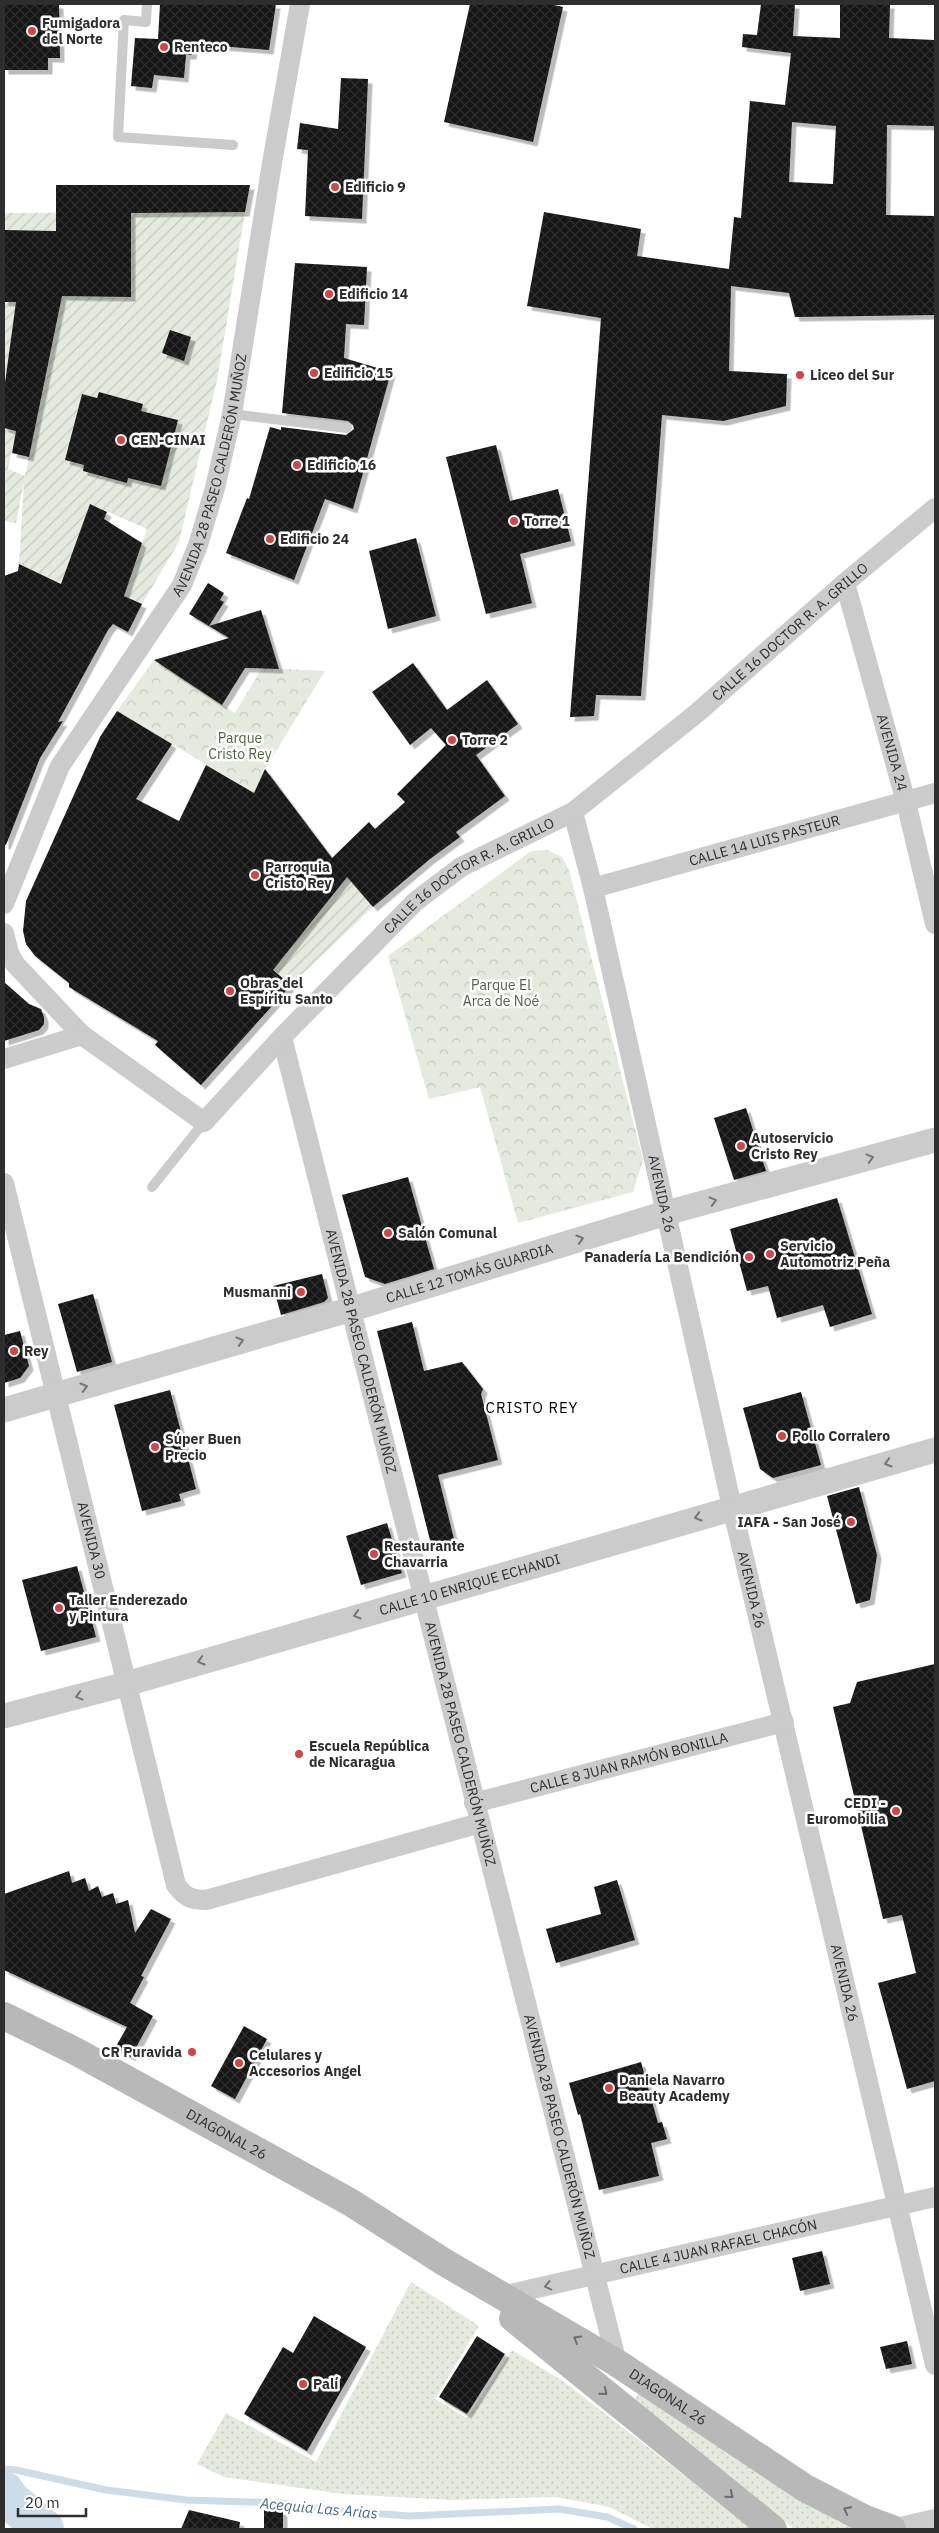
<svg xmlns="http://www.w3.org/2000/svg" width="939" height="2533" viewBox="0 0 939 2533" font-family="'IBM Plex Sans',sans-serif">
  <style>
    .grass { fill: url(#grass-dots) }
    .park { fill: url(#park-crowns) }
    .garden { fill: url(#garden-furrows); fill-rule: evenodd }
    .lines { fill: none; stroke-linecap: round; stroke-linejoin: round }
    .stream { stroke: #ccdce8; stroke-width: 7 }
    .river { stroke: #ccdce8; stroke-width: 40 }
    .building { fill: url(#building-cross-hatch); fill-rule: evenodd; filter: url(#shadow) }
    .service { stroke: #cbcbcb; stroke-width: 10 }
    .minor { stroke: #cbcbcb; stroke-width: 20 }
    .tertiary { stroke: #cbcbcb; stroke-width: 25 }
    .secondary { stroke: #b8b8b8; stroke-width: 28 }
    .oneway { stroke: #757575 }
    .oneway2 { stroke: #6c6c6c }
    .poi-dot { fill: #d24449; stroke: #fff; stroke-width: 2 }
    .labels { text-anchor: middle; dominant-baseline: central; stroke-width: 5; stroke-linejoin: round; paint-order: stroke }
    .poi-label { font-size: 14px; font-weight: bold; fill: #2e2e2e; stroke: #fff; text-anchor: start }
    .street-label { font-size: 14px; fill: #2e2e2e; stroke: #fff }
    .park-label { font-size: 14px; fill: #506541; stroke: #fff }
    .neighbourhood-label { font-size: 15px; letter-spacing: 1px; fill: #000; stroke: #fff }
    .water-label { font-size: 15px; font-style: italic; fill: #456b88; stroke: #fff }
  </style>
  <defs>
    <pattern id="grass-dots" width="8" height="8" patternUnits="userSpaceOnUse" patternTransform="scale(1.25)"><rect width="8" height="8" fill="#e4eade"/><path d="M2 2h.1M6 6h.1" fill="none" stroke="#c4c9bf" stroke-width="1.8" stroke-linecap="round"/></pattern>
    <pattern id="park-crowns" width="20" height="18" patternUnits="userSpaceOnUse" patternTransform="scale(1.25)"><rect width="20" height="18" fill="#e4eade"/><path d="M2 6a3 3 0 1 1 6 0M12 15a3 3 0 1 1 6 0" fill="none" stroke="#c4c9bf"/></pattern>
    <pattern id="garden-furrows" width="10" height="10" patternUnits="userSpaceOnUse" patternTransform="scale(1.25)"><rect width="10" height="10" fill="#e4eade"/><path d="M-1 1l2-2M0 10L10 0M9 11l2-2" fill="none" stroke="#c4c9bf"/></pattern>
    <pattern id="building-cross-hatch" width="8" height="8" patternUnits="userSpaceOnUse" patternTransform="scale(1.25)"><rect width="8" height="8" fill="#151515"/><path d="M0 0l8 8M0 8l8-8" fill="none" stroke="#2f2f2f"/></pattern>
    <filter id="shadow"><feDropShadow dx="4.5" dy="4.5" stdDeviation="0" flood-color="#0004"/></filter>
  </defs>
  <rect width="100%" height="100%" fill="#fff"/>
  <path class="grass" d="M 411,2282 L 479,2326 L 435,2399 L 467,2418 L 512,2350 L 563,2381 L 753,2529 L 653,2529 L 609,2507 L 556,2497 L 451,2500 L 342,2494 L 224,2477 L 197,2464 L 226,2413 L 316,2462 Z
    M 639,2394 L 827,2511 L 867,2529 L 794,2529 L 634,2400 Z"/>
  <path class="park" d="M 154,660 L 235,713 L 262,668 L 325,671 L 265,769 L 254,793 L 117,711 Z
    M 547,850 L 562,857 L 569,870 L 643,1160 L 633,1192 L 518,1223 L 480,1087 L 429,1099 L 388,956 L 531,851 Z"/>
  <path class="garden" d="M 245,212 L 217,380 L 179,542 L 142,604 L 104,586 L 66,586 L 19,564 L 24,482 L 16,523 L 4,521 L 4,428 L 16,431 L 8,469 L 25,476 L 60,307 L 46,304 L 14,317 L 4,390 L 4,213 ZM 18,230 L 131,232 L 17,295 ZM 99,392 L 143,404 L 141,411 L 178,420 L 161,486 L 128,478 L 127,483 L 83,471 L 84,465 L 65,460 L 82,394 L 97,398 ZM 90,504 L 147,529 L 135,565 L 105,550 Z
    M 347,877 L 373,907 L 291,985 L 254,952 Z"/>
  <g class="lines">
    <path class="stream" d="M 4,2469 L 16,2470 L 106,2490 L 186,2500 L 282,2503 L 341,2511 L 410,2516 L 559,2509 L 607,2517 L 634,2529"/>
    <path class="river" d="M 4,2491 L 10,2500 L 44,2529"/>
  </g>
  <path class="building" d="M 4,4 L 59,4 L 60,58 L 48,58 L 48,70 L 4,70 Z
    M 160,4 L 276,4 L 269,50 L 194,44 L 192,55 L 186,55 L 184,78 L 154,75 L 152,88 L 131,86 L 135,38 L 158,39 Z
    M 470,4 L 550,4 L 563,7 L 533,142 L 444,122 Z
    M 761,4 L 795,4 L 793,36 L 840,38 L 840,4 L 890,4 L 889,38 L 935,40 L 935,126 L 887,125 L 886,215 L 935,216 L 935,315 L 795,317 L 789,293 L 731,286 L 729,371 L 787,374 L 786,406 L 723,421 L 662,415 L 641,696 L 596,695 L 594,716 L 570,717 L 601,318 L 527,306 L 544,212 L 641,229 L 637,256 L 729,269 L 734,217 L 741,218 L 750,101 L 785,105 L 791,53 L 742,47 L 743,34 L 757,35 ZM 792,122 L 836,126 L 833,184 L 789,182 Z
    M 341,78 L 368,79 L 362,219 L 305,216 L 308,150 L 297,149 L 300,123 L 338,129 Z
    M 56,185 L 250,185 L 245,212 L 131,213 L 131,297 L 62,296 L 29,457 L 12,453 L 16,431 L 4,428 L 4,390 L 16,302 L 4,302 L 4,230 L 56,231 Z
    M 295,263 L 367,267 L 364,325 L 346,324 L 344,358 L 391,372 L 353,509 L 325,499 L 294,580 L 226,553 L 247,498 L 249,499 L 270,427 L 281,430 L 281,427 L 346,435 L 354,429 L 353,425 L 348,421 L 282,413 Z
    M 170,330 L 191,337 L 184,361 L 162,353 Z
    M 99,392 L 143,404 L 141,411 L 178,420 L 161,486 L 128,478 L 127,483 L 83,471 L 84,465 L 65,460 L 82,394 L 97,398 Z
    M 496,445 L 510,501 L 558,489 L 571,541 L 520,554 L 532,603 L 486,614 L 446,457 Z
    M 90,504 L 107,512 L 104,519 L 142,543 L 124,596 L 142,604 L 128,632 L 113,624 L 108,630 L 58,722 L 63,721 L 40,758 L 6,845 L 4,845 L 4,576 L 18,571 L 19,564 L 61,584 Z
    M 416,538 L 436,616 L 388,629 L 369,551 Z
    M 208,583 L 224,593 L 220,600 L 224,602 L 209,626 L 261,610 L 279,669 L 245,668 L 222,705 L 154,660 L 229,638 L 189,614 Z
    M 413,663 L 447,710 L 487,680 L 518,724 L 476,755 L 505,796 L 456,832 L 460,837 L 430,859 L 373,907 L 347,877 L 273,970 L 291,985 L 201,1085 L 155,1045 L 158,1041 L 69,987 L 69,983 L 35,956 L 26,944 L 23,931 L 26,901 L 100,737 L 117,711 L 172,744 L 136,799 L 179,821 L 206,765 L 254,793 L 265,769 L 332,858 L 369,822 L 375,829 L 405,802 L 397,794 L 446,745 L 431,728 L 410,745 L 372,692 Z
    M 4,982 L 29,1004 L 41,1009 L 44,1017 L 44,1024 L 39,1030 L 4,1041 Z
    M 746,1108 L 766,1171 L 734,1180 L 714,1118 Z
    M 408,1177 L 434,1269 L 385,1284 L 365,1277 L 342,1195 Z
    M 837,1198 L 872,1314 L 830,1327 L 823,1305 L 777,1318 L 768,1286 L 747,1291 L 730,1229 Z
    M 322,1274 L 328,1298 L 324,1302 L 281,1315 L 273,1286 Z
    M 93,1294 L 112,1362 L 77,1372 L 58,1304 Z
    M 412,1322 L 424,1371 L 462,1362 L 483,1389 L 481,1394 L 498,1460 L 438,1475 L 455,1543 L 432,1548 L 377,1331 Z
    M 20,1331 L 29,1366 L 20,1378 L 4,1383 L 4,1335 Z
    M 170,1390 L 196,1489 L 179,1494 L 181,1501 L 142,1511 L 114,1405 Z
    M 801,1392 L 821,1465 L 773,1478 L 760,1469 L 743,1408 Z
    M 859,1487 L 877,1555 L 870,1600 L 856,1604 L 827,1496 Z
    M 387,1523 L 402,1573 L 361,1585 L 346,1536 Z
    M 77,1566 L 96,1637 L 41,1651 L 22,1580 Z
    M 935,1664 L 935,2081 L 907,2089 L 878,1983 L 916,1973 L 902,1915 L 883,1919 L 833,1707 L 850,1703 L 857,1682 Z
    M 69,1871 L 72,1883 L 85,1878 L 89,1891 L 98,1886 L 102,1897 L 113,1893 L 116,1904 L 128,1900 L 135,1933 L 151,1909 L 171,1919 L 141,1976 L 144,1977 L 130,2003 L 153,2016 L 131,2057 L 115,2048 L 127,2027 L 4,1970 L 4,1894 Z
    M 617,1880 L 635,1940 L 556,1963 L 546,1929 L 601,1914 L 594,1887 Z
    M 244,2026 L 267,2039 L 235,2099 L 211,2086 Z
    M 641,2062 L 658,2123 L 662,2122 L 667,2139 L 651,2143 L 659,2176 L 599,2190 L 580,2114 L 578,2115 L 569,2083 Z
    M 822,2251 L 830,2284 L 800,2291 L 792,2258 Z
    M 314,2316 L 366,2347 L 307,2451 L 244,2414 L 283,2347 L 293,2353 Z
    M 477,2336 L 505,2354 L 467,2414 L 439,2397 Z
    M 907,2341 L 912,2364 L 886,2369 L 880,2347 Z
    M 189,2510 L 240,2522 L 239,2529 L 181,2529 Z
    M 264,2510 L 283,2510 L 283,2529 L 264,2529 Z"/>
  <g class="lines">
    <path class="service" d="M 147,4 L 146,22 L 124,20 L 118,137 L 233,145
      M 232,414 L 347,428
      M 152,1187 L 204,1122"/>
    <g class="minor">
      <path id="s1" d="M 845,583 L 906,802 L 935,924"/>
      <path id="s2" d="M 573,812 L 593,888 L 732,1507 L 935,2365"/>
      <path id="s3" d="M 593,888 L 935,793"/>
      <path id="s4" d="M 4,904 L 60,766 L 182,585 L 198,545 L 215,488 L 232,414 L 272,163 L 300,4"/>
      <path d="M 4,933 L 9,953 L 15,964 L 82,1035"/>
      <path id="s5" d="M 282,1037 L 617,2363"/>
      <path id="s6" d="M 4,1059 L 82,1035 L 204,1122 L 282,1037 L 416,901 L 461,867 L 573,812 L 697,713 L 845,583 L 935,508"/>
      <path id="s7" d="M 4,1183 L 176,1885 C 185,1897 191,1900 206,1900 L 480,1823"/>
      <path id="s8" d="M 474,1803 L 784,1722"/>
      <path id="s9" d="M 502,2296 L 935,2197"/>
      <path d="M 891,2529 L 935,2519"/>
    </g>
    <g class="tertiary">
      <path id="s10" d="M 4,1410 L 352,1309 L 666,1213 L 935,1140"/>
      <path id="s11" d="M 4,1716 L 126,1684 L 935,1450"/>
    </g>
    <g class="secondary">
      <path id="s12" d="M 4,2016 L 75,2051 L 350,2202 L 444,2262 L 617,2363 L 805,2488 L 865,2519 L 892,2529"/>
      <path d="M 513,2318 L 773,2529"/>
    </g>
  </g>
  <defs><path id="oneway-chevron" d="M-2-3.5L2.5 0L-2 3.5" fill="none" stroke-width="1.6" stroke-linecap="round" stroke-linejoin="round" transform="scale(1.25)"/></defs>
  <g class="oneway">
    <use href="#oneway-chevron" transform="translate(870 1158) rotate(-15)"/>
    <use href="#oneway-chevron" transform="translate(713 1201) rotate(-15)"/>
    <use href="#oneway-chevron" transform="translate(580 1239) rotate(-17)"/>
    <use href="#oneway-chevron" transform="translate(240 1341) rotate(-16)"/>
    <use href="#oneway-chevron" transform="translate(84 1387) rotate(-16)"/>
    <use href="#oneway-chevron" transform="translate(888 1463) rotate(164)"/>
    <use href="#oneway-chevron" transform="translate(698 1517) rotate(164)"/>
    <use href="#oneway-chevron" transform="translate(357 1615) rotate(164)"/>
    <use href="#oneway-chevron" transform="translate(201 1661) rotate(164)"/>
    <use href="#oneway-chevron" transform="translate(79 1696) rotate(165)"/>
    <use href="#oneway-chevron" transform="translate(548 2286) rotate(167)"/>
  </g>
  <g class="oneway2">
    <use href="#oneway-chevron" transform="translate(577 2339) rotate(-150)"/>
    <use href="#oneway-chevron" transform="translate(604 2392) rotate(39)"/>
    <use href="#oneway-chevron" transform="translate(730 2495) rotate(39)"/>
    <use href="#oneway-chevron" transform="translate(847 2510) rotate(-153)"/>
  </g>
  <g class="poi-dot">
    <circle cx="32" cy="31" r="5"/>
    <circle cx="164" cy="47" r="5"/>
    <circle cx="335" cy="187" r="5"/>
    <circle cx="329" cy="294" r="5"/>
    <circle cx="314" cy="373" r="5"/>
    <circle cx="800" cy="375" r="5"/>
    <circle cx="121" cy="440" r="5"/>
    <circle cx="297" cy="465" r="5"/>
    <circle cx="514" cy="521" r="5"/>
    <circle cx="270" cy="539" r="5"/>
    <circle cx="452" cy="740" r="5"/>
    <circle cx="255" cy="875" r="5"/>
    <circle cx="230" cy="991" r="5"/>
    <circle cx="741" cy="1146" r="5"/>
    <circle cx="388" cy="1233" r="5"/>
    <circle cx="770" cy="1254" r="5"/>
    <circle cx="749" cy="1257" r="5"/>
    <circle cx="301" cy="1292" r="5"/>
    <circle cx="14" cy="1351" r="5"/>
    <circle cx="782" cy="1436" r="5"/>
    <circle cx="155" cy="1447" r="5"/>
    <circle cx="851" cy="1522" r="5"/>
    <circle cx="374" cy="1554" r="5"/>
    <circle cx="59" cy="1608" r="5"/>
    <circle cx="299" cy="1754" r="5"/>
    <circle cx="896" cy="1811" r="5"/>
    <circle cx="192" cy="2052" r="5"/>
    <circle cx="239" cy="2063" r="5"/>
    <circle cx="609" cy="2088" r="5"/>
    <circle cx="303" cy="2384" r="5"/>
  </g>
  <g class="labels">
    <g class="poi-label">
      <text x="42" y="23">Fumigadora<tspan x="42" dy="16">del Norte</tspan></text>
      <text x="174" y="47">Renteco</text>
      <text x="345" y="187">Edificio 9</text>
      <text x="339" y="294">Edificio 14</text>
      <text x="324" y="373">Edificio 15</text>
      <text x="810" y="375">Liceo del Sur</text>
      <text x="131" y="440">CEN-CINAI</text>
      <text x="307" y="465">Edificio 16</text>
      <text x="524" y="521">Torre 1</text>
      <text x="280" y="539">Edificio 24</text>
      <text x="462" y="740">Torre 2</text>
      <text x="265" y="867">Parroquia<tspan x="265" dy="16">Cristo Rey</tspan></text>
      <text x="240" y="983">Obras del<tspan x="240" dy="16">Espíritu Santo</tspan></text>
      <text x="751" y="1138">Autoservicio<tspan x="751" dy="16">Cristo Rey</tspan></text>
      <text x="398" y="1233">Salón Comunal</text>
      <text x="780" y="1246">Servicio<tspan x="780" dy="16">Automotriz Peña</tspan></text>
      <text x="739" y="1257" text-anchor="end">Panadería La Bendición</text>
      <text x="291" y="1292" text-anchor="end">Musmanni</text>
      <text x="24" y="1351">Rey</text>
      <text x="792" y="1436">Pollo Corralero</text>
      <text x="165" y="1439">Súper Buen<tspan x="165" dy="16">Precio</tspan></text>
      <text x="841" y="1522" text-anchor="end">IAFA - San José</text>
      <text x="384" y="1546">Restaurante<tspan x="384" dy="16">Chavarria</tspan></text>
      <text x="69" y="1600">Taller Enderezado<tspan x="69" dy="16">y Pintura</tspan></text>
      <text x="309" y="1746">Escuela República<tspan x="309" dy="16">de Nicaragua</tspan></text>
      <text x="886" y="1803" text-anchor="end">CEDI -<tspan x="886" dy="16">Euromobilia</tspan></text>
      <text x="182" y="2052" text-anchor="end">CR Puravida</text>
      <text x="249" y="2055">Celulares y<tspan x="249" dy="16">Accesorios Angel</tspan></text>
      <text x="619" y="2080">Daniela Navarro<tspan x="619" dy="16">Beauty Academy</tspan></text>
      <text x="313" y="2384">Palí</text>
    </g>
    <g class="street-label">
      <text stroke="none"><textPath href="#s4" startOffset="481">AVENIDA 28 PASEO CALDERÓN MUÑOZ</textPath></text>
      <text stroke="none"><textPath href="#s6" startOffset="1001">CALLE 16 DOCTOR R. A. GRILLO</textPath></text>
      <text stroke="none"><textPath href="#s1" startOffset="176">AVENIDA 24</textPath></text>
      <text stroke="none"><textPath href="#s3" startOffset="178">CALLE 14 LUIS PASTEUR</textPath></text>
      <text stroke="none"><textPath href="#s6" startOffset="596">CALLE 16 DOCTOR R. A. GRILLO</textPath></text>
      <text stroke="none"><textPath href="#s2" startOffset="392">AVENIDA 26</textPath></text>
      <text stroke="none"><textPath href="#s10" startOffset="485">CALLE 12 TOMÁS GUARDIA</textPath></text>
      <text stroke="none"><textPath href="#s5" startOffset="324">AVENIDA 28 PASEO CALDERÓN MUÑOZ</textPath></text>
      <text stroke="none"><textPath href="#s7" startOffset="368">AVENIDA 30</textPath></text>
      <text stroke="none"><textPath href="#s11" startOffset="484">CALLE 10 ENRIQUE ECHANDI</textPath></text>
      <text stroke="none"><textPath href="#s2" startOffset="798">AVENIDA 26</textPath></text>
      <text stroke="none"><textPath href="#s5" startOffset="729">AVENIDA 28 PASEO CALDERÓN MUÑOZ</textPath></text>
      <text stroke="none"><textPath href="#s8" startOffset="160">CALLE 8 JUAN RAMÓN BONILLA</textPath></text>
      <text stroke="none"><textPath href="#s2" startOffset="1202">AVENIDA 26</textPath></text>
      <text stroke="none"><textPath href="#s12" startOffset="252">DIAGONAL 26</textPath></text>
      <text stroke="none"><textPath href="#s5" startOffset="1134">AVENIDA 28 PASEO CALDERÓN MUÑOZ</textPath></text>
      <text stroke="none"><textPath href="#s9" startOffset="222">CALLE 4 JUAN RAFAEL CHACÓN</textPath></text>
      <text stroke="none"><textPath href="#s12" startOffset="766">DIAGONAL 26</textPath></text>
    </g>
    <g class="park-label">
      <text x="240" y="738">Parque<tspan x="240" dy="16">Cristo Rey</tspan></text>
      <text x="501" y="985">Parque El<tspan x="501" dy="16">Arca de Noé</tspan></text>
    </g>
    <g class="neighbourhood-label">
      <text x="532" y="1407">CRISTO REY</text>
    </g>
    <g class="water-label">
      <text transform="translate(319 2508) rotate(5)">Acequia Las Arias</text>
    </g>
  </g>
  <rect width="939" height="2533" fill="none" stroke="#2e2e2e" stroke-width="10"/>
  <path d="M18 2508v8h68v-8" fill="none" stroke="#2e2e2e" stroke-width="2.5"/>
  <text x="25" y="2508" font-size="15" fill="#2e2e2e" stroke="#ffffff" stroke-width="4" paint-order="stroke">20 m</text>
</svg>
